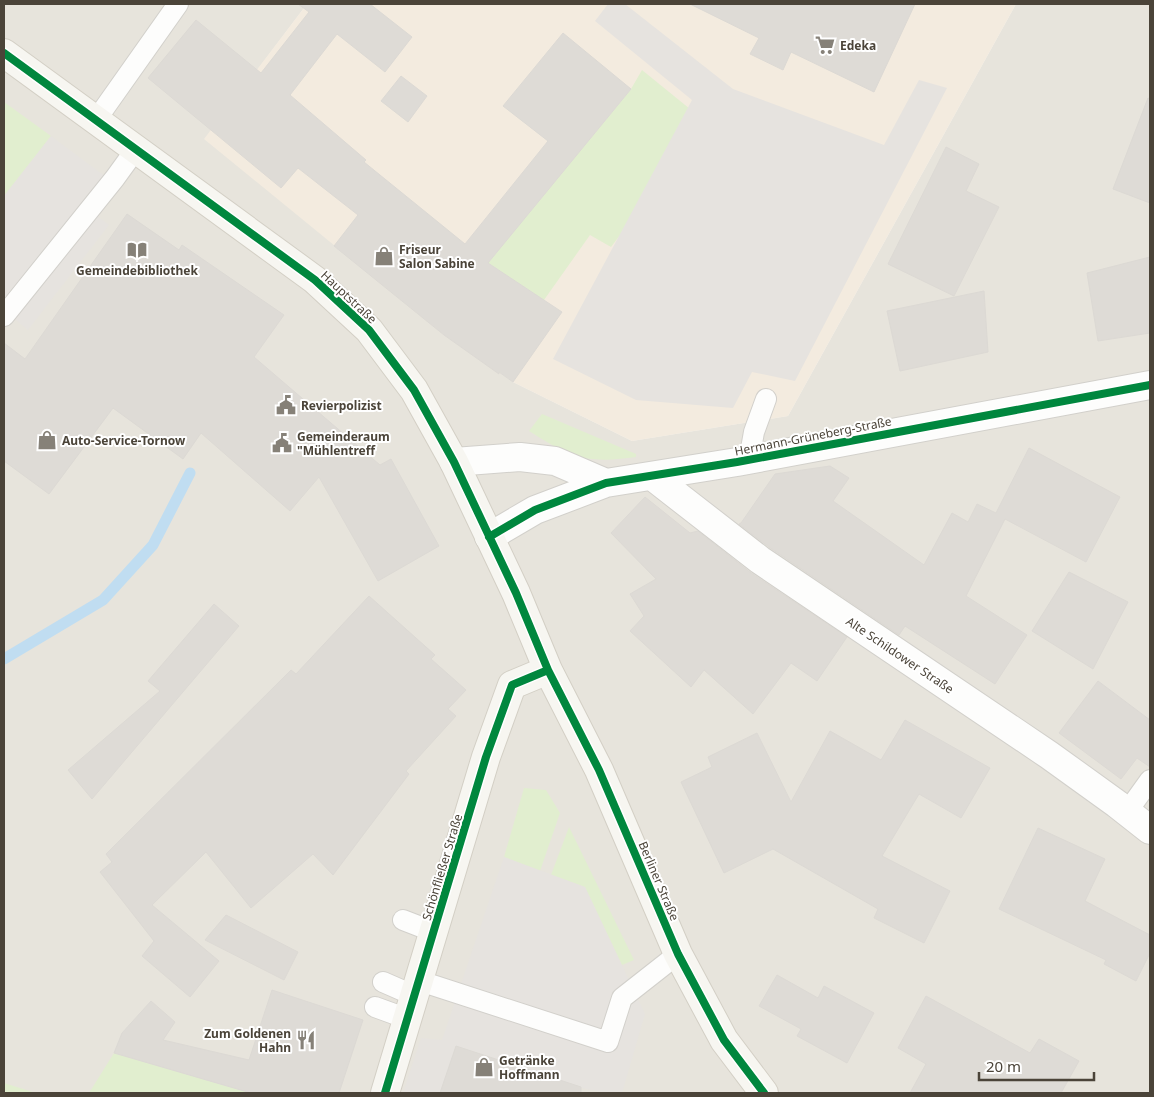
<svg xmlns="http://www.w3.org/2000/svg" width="1154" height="1097" viewBox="0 0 1154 1097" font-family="'Noto Sans',sans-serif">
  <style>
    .residential { fill: #e7e4dc }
    .commercial { fill: #f3ebdf }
    .green { fill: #e1eecf }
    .parking { fill: #e6e3df }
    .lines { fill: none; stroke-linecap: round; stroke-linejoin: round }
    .stream { stroke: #c0ddf1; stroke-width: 11 }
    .building { fill: #dedbd6; stroke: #dcd9d4 }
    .service-casing { stroke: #d2d0cb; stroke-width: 22 }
    .minor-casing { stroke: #d2d0cb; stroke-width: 30 }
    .secondary-casing { stroke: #d3cfc5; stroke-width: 30 }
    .service { stroke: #fdfdfc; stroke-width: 20 }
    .minor { stroke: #fdfdfc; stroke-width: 28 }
    .secondary { stroke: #f7f6f1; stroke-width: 28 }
    .cycleway-casing { stroke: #fff; stroke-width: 11 }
    .cycleway { stroke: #00873e; stroke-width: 8 }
    .labels { text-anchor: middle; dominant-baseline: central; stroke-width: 4; stroke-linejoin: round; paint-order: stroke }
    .poi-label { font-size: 12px; font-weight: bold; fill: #4b4439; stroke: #fff; text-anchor: start }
    .street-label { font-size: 12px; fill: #4b4439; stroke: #fff }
  </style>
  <rect width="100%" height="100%" fill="#f4f2ee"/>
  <path class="residential" d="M 4,4 L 307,4 L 205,139 L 436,327 L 513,382 L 632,441 L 788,416 L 1016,4 L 1150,4 L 1150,1093 L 4,1093 Z"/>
  <path class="commercial" d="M 307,4 L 1016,4 L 788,416 L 632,441 L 513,382 L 500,372 L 499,374 L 444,335 L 204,139 Z"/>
  <path class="green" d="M 642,70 L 706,122 L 611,247 L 590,235 L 544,300 L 478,274 L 631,89 Z
    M 4,102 L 51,136 L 4,196 Z
    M 542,414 L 636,454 L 636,457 C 615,460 591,462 570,454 C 556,448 542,439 529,431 Z
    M 524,788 L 546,790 L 560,813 L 540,871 L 504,857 Z
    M 569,827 L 634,960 L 622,965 L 585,887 L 551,875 Z
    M 114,1053 L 240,1090 L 251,1093 L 89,1093 Z
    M 4,1083 L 36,1093 L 4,1093 Z"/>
  <path class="parking" d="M 608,4 L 625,4 L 733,89 L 884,145 L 919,80 L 947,88 L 795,381 L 752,372 L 733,408 L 636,400 L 553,359 L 692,100 L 595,21 Z
    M 51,136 L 110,180 L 91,211 L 109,225 L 28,330 L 4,310 L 4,196 Z
    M 504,857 L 585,887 L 645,1014 L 622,1093 L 606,1093 L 582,1088 L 456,1046 L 440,1093 L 403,1093 L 421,1038 L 442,1040 Z"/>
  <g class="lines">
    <path class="stream" d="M 4,659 L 103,600 L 153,545 L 190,473"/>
  </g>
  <path class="building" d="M 298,4 L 370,4 L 412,37 L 385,72 L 337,34 L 290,95 L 366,160 L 364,162 L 465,244 L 548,141 L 503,106 L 563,33 L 631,89 L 488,263 L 562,312 L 513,382 L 499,372 L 499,374 L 444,335 L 334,246 L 358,215 L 298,168 L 281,188 L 148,78 L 196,20 L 261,73 L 309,12 Z
    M 690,4 L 915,4 L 874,92 L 791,52 L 783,70 L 750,54 L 759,38 Z
    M 401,76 L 427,96 L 408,122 L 381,101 Z
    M 1148,98 L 1150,99 L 1150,203 L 1113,189 Z
    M 946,147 L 979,164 L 966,191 L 999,207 L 954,296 L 888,264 Z
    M 127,214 L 179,250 L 182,245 L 284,315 L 254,357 L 380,465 L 391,459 L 439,546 L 378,581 L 319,477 L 290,511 L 201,433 L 183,459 L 113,408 L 49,494 L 4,461 L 4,343 L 25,359 Z
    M 1150,257 L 1150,333 L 1098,341 L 1087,273 Z
    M 984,291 L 988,352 L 900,371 L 887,311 Z
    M 1029,448 L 1120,497 L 1086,562 L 1005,519 L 966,596 L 1027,635 L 995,684 L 905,626 L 899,635 L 769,547 L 739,524 L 741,523 L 775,474 L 830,466 L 849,478 L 833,501 L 924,565 L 952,513 L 968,522 L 977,504 L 996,513 Z
    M 645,497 L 690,533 L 698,531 L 751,573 L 847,637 L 817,681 L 791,663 L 753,714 L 704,670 L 691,687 L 630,631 L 644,616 L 630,594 L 656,579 L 611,533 Z
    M 1069,572 L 1128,602 L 1093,669 L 1032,631 Z
    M 369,596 L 435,655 L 431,659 L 466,690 L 448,709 L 456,716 L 406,771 L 409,774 L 333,875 L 313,854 L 251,908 L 206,852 L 152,905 L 219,961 L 190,997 L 142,956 L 154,941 L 100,872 L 112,862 L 106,854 L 291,670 L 296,674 Z
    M 214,604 L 239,626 L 92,799 L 68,770 L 160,691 L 148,681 Z
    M 1098,681 L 1150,720 L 1150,767 L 1137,758 L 1121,779 L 1059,733 Z
    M 905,720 L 990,768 L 961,818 L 919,794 L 882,856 L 950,891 L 924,943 L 874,918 L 878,909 L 773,849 L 724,873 L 681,782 L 712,767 L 708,757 L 757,733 L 791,802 L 830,731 L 881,760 Z
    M 1038,828 L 1105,859 L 1085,901 L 1150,935 L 1150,953 L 1136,981 L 1104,964 L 1106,960 L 999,909 Z
    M 226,915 L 298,952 L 284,980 L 205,940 Z
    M 777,975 L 818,998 L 824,986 L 874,1013 L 847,1063 L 797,1036 L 801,1029 L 759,1006 Z
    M 272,990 L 363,1020 L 339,1093 L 251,1093 L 114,1053 L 122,1033 L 151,1001 L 175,1022 L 163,1040 L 249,1060 Z
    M 926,996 L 1030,1053 L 1039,1039 L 1079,1061 L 1061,1093 L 910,1093 L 926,1064 L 898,1048 Z
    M 456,1046 L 581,1087 L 581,1093 L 440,1093 Z"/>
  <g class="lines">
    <defs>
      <path id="service" d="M 96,120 L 178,4
        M 4,316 L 115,178 L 136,149
        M 749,460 L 754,432 L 766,399
        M 1127,812 L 1150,780
        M 403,920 L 434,932
        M 420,981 L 608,1042 L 622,998 L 678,954
        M 383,982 L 415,996
        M 375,1007 L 408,1019"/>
      <path id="minor" d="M 454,462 L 520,457 L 555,461 L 606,483
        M 652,476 L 760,560 L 1049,755 L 1117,804 L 1150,830
        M 489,537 L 535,510 L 606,483 L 737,462 L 1150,385"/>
      <path id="secondary" d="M 4,53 L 315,280 L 369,330 L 414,390 L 454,462 L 516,593 L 548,670 L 599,770 L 678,954 L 724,1040 L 764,1093
        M 385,1093 L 486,757 L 512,685 L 548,670"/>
    </defs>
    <use href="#service" class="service-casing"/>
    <use href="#minor" class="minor-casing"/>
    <use href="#secondary" class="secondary-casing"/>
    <use href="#service" class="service"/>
    <use href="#minor" class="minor"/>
    <use href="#secondary" class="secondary"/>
    <defs>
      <path id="cycleway" d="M 4,53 L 315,280 L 369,330 L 414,390 L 454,462 L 516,593 L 548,670 L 599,770 L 678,954 L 724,1040 L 764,1093
        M 489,537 L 535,510 L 606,483 L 737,462 L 1150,385
        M 385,1093 L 486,757 L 512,685 L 548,670"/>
    </defs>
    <use href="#cycleway" class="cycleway-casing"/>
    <use href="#cycleway" class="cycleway"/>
  </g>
  <defs>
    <symbol id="supermarket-bare" viewBox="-9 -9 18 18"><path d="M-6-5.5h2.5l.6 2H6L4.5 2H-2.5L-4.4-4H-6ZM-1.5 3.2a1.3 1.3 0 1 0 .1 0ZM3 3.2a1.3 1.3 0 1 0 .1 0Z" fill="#868178" stroke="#fff" stroke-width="2.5" paint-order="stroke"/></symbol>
    <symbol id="library-bare" viewBox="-9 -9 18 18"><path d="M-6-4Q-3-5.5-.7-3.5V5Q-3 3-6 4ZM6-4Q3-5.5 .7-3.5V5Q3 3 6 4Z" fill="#868178" stroke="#fff" stroke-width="2.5" paint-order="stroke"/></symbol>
    <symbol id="shop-bare" viewBox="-9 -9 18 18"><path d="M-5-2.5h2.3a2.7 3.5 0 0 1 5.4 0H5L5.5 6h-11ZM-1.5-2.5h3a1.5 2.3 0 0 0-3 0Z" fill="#868178" stroke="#fff" stroke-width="2.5" paint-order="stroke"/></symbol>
    <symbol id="civic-bare" viewBox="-9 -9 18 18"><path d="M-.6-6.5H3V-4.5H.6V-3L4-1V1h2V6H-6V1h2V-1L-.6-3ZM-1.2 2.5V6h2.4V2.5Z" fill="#868178" stroke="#fff" stroke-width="2.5" paint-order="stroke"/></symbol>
    <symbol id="restaurant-bare" viewBox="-9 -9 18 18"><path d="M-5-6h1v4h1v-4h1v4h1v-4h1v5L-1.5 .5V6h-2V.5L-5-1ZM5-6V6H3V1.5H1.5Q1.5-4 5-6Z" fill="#868178" stroke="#fff" stroke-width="2.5" paint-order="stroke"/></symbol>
  </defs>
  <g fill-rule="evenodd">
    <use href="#supermarket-bare" x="811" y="31" width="28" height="28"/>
    <use href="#library-bare" x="123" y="236" width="28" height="28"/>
    <use href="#shop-bare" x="370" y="242" width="28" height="28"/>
    <use href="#civic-bare" x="272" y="391" width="28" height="28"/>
    <use href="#shop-bare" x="33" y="426" width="28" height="28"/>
    <use href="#civic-bare" x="268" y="429" width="28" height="28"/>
    <use href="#restaurant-bare" x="292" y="1026" width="28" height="28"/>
    <use href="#shop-bare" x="470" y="1053" width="28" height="28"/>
  </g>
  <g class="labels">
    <g class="poi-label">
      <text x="840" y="45">Edeka</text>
      <text x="399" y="249">Friseur<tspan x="399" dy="14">Salon Sabine</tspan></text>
      <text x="137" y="270" text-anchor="middle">Gemeindebibliothek</text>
      <text x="301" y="405">Revierpolizist</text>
      <text x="297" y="436">Gemeinderaum<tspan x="297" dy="14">"Mühlentreff</tspan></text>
      <text x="62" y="440">Auto-Service-Tornow</text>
      <text x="291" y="1033" text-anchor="end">Zum Goldenen<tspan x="291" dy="14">Hahn</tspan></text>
      <text x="499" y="1060">Getränke<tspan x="499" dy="14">Hoffmann</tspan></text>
    </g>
    <g class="street-label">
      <text transform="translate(349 297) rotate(43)">Hauptstraße</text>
      <text transform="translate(813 436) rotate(-11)">Hermann-Grüneberg-Straße</text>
      <text transform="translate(900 655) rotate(34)">Alte Schildower Straße</text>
      <text transform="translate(442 867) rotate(-73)">Schönfließer Straße</text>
      <text transform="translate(659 881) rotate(67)">Berliner Straße</text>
    </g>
  </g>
  <rect width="1154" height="1097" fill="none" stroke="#4b4439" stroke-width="10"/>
  <path d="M979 1072v8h115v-8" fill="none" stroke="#4b4439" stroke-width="2.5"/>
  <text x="986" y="1072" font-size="15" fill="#4b4439" stroke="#ffffff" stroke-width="4" paint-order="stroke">20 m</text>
</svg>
